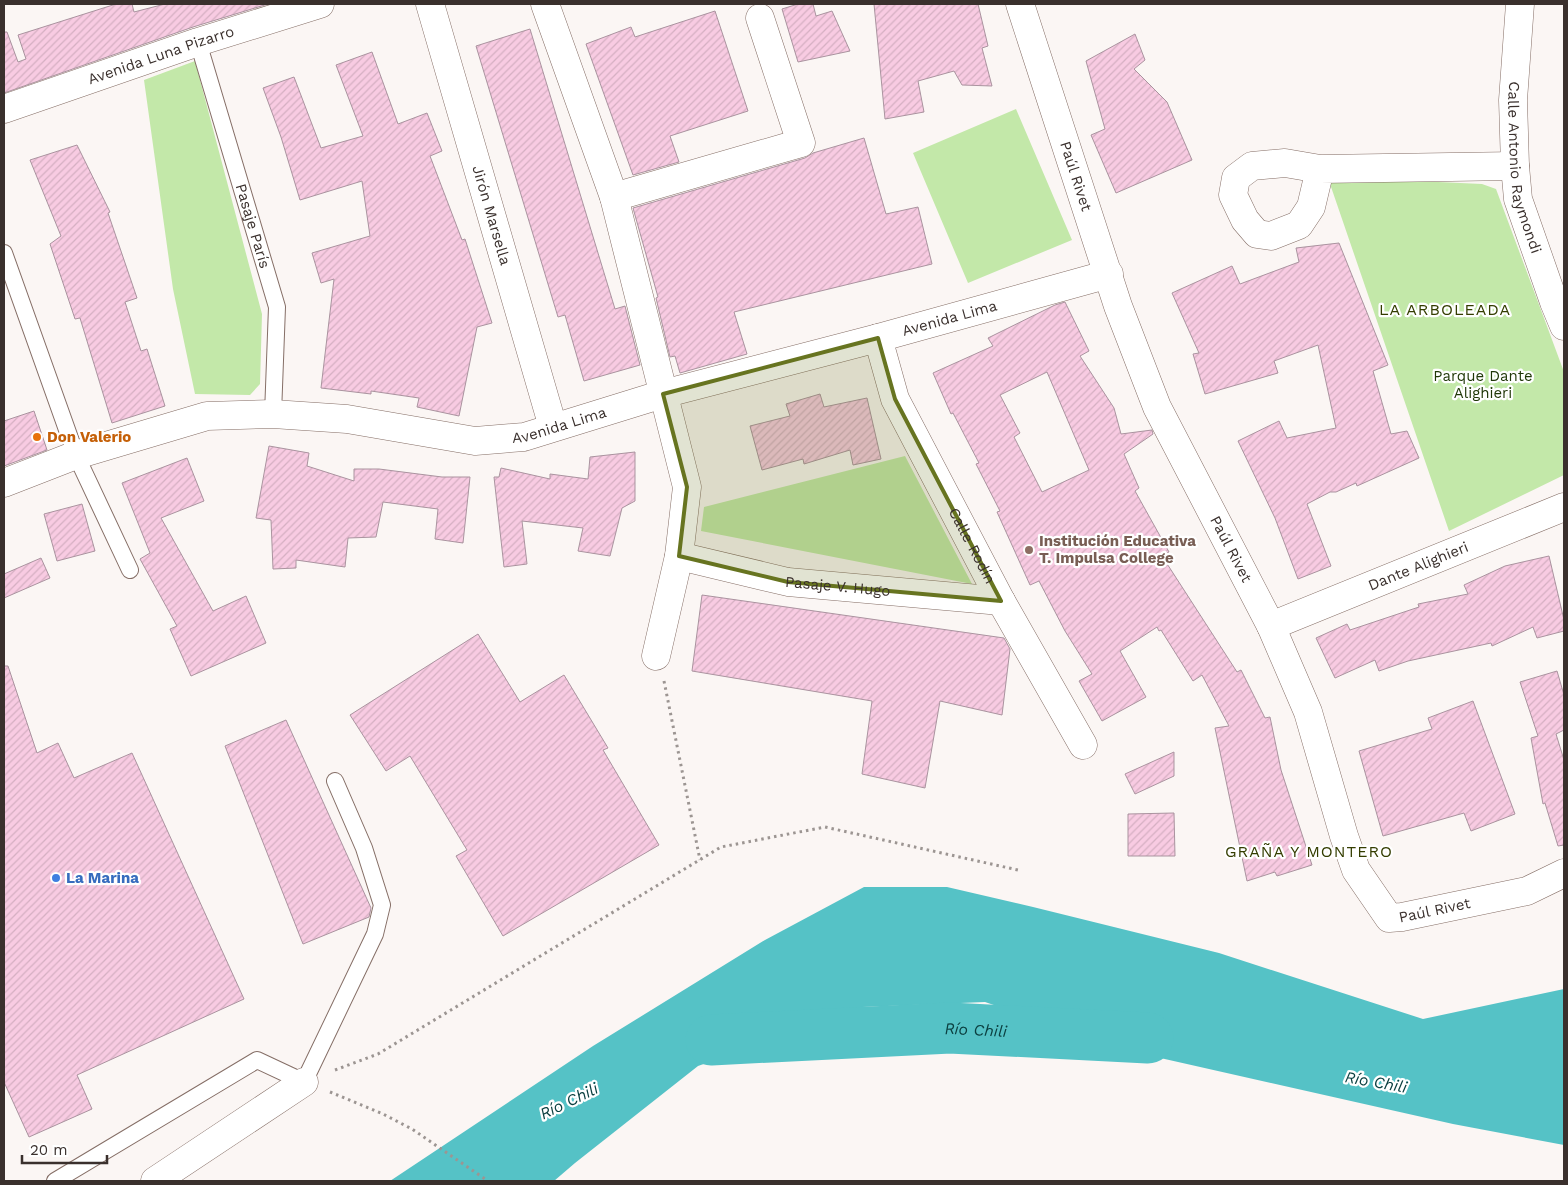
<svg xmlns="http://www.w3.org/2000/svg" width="1568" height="1185" viewBox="0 0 1568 1185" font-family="'Work Sans',sans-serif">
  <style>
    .park { fill: #c3e8a9 }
    .water { fill: #55c2c6 }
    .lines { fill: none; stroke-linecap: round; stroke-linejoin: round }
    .river { stroke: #55c2c6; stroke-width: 51 }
    .building { fill: url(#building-hatch); stroke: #aa939f; fill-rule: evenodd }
    .lane-casing { stroke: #856e66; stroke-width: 18 }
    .street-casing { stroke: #856e66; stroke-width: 29 }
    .path { stroke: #9c9592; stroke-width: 3; stroke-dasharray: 2.5 4; stroke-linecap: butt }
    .lane { stroke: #fff; stroke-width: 16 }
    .street { stroke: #fff; stroke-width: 28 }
    .marked { fill: #677420; fill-opacity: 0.2; stroke: #677420; stroke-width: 4; stroke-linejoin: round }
    .food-dot { fill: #e8710a; stroke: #fff; stroke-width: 2 }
    .education-dot { fill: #8d6e63; stroke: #fff; stroke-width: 2 }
    .shop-dot { fill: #3f7fe0; stroke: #fff; stroke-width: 2 }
    .labels { text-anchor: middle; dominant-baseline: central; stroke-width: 4.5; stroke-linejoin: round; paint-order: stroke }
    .street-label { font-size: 15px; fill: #3a302d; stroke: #fff }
    .park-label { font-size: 15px; fill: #1f3707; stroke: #fff }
    .food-label { font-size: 15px; font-weight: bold; fill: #c56008; stroke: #fff; text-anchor: start }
    .education-label { font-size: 15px; font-weight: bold; fill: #785e54; stroke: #fff; text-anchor: start }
    .shop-label { font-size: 15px; font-weight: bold; fill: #366cbe; stroke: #fff; text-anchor: start }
    .neighbourhood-label { font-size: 16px; letter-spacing: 1px; fill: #343d00; stroke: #fff }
    .water-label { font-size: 16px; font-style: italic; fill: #0c4041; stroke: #fff }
  </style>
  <defs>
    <pattern id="building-hatch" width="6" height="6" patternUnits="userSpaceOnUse" patternTransform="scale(1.25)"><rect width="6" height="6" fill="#f8cbe2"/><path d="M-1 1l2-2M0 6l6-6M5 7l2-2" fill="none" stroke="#d5afc2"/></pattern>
  </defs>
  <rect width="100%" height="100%" fill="#fbf6f4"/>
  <path class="park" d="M 195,61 L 262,314 L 260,384 L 250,395 L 195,394 L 173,289 L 144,80 Z
    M 1016,109 L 1072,240 L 968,283 L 913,153 Z
    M 1395,180 L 1482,184 L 1496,189 L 1564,372 L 1564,475 L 1449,531 L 1329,181 Z
    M 905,456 L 972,584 L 701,531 L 704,507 Z"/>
  <path class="water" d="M 864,887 L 947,887 L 1033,907 L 1219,953 L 1423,1019 L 1564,989 L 1564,1145 L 1453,1124 L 1125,1050 L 985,1002 L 863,1007 L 698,1066 L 575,1163 L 554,1181 L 390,1181 L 593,1046 L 765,940 Z"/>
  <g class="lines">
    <path class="river" id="s1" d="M 711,1040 L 950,1028 L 1148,1038"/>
  </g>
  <path class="building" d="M 116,4 L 132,4 L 134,12 L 165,4 L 268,4 L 193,27 L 4,93 L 4,32 L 7,32 L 18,62 L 26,59 L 18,35 Z
    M 798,4 L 813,4 L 816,16 L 832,11 L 850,51 L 798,62 L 782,9 Z
    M 874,4 L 978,4 L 988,46 L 982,48 L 992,86 L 962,85 L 954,71 L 918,81 L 924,112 L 885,119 Z
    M 715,11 L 748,111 L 670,136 L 679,162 L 633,175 L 586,44 L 631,27 L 635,37 Z
    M 530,29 L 615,309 L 625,306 L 640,365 L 584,381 L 565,315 L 558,317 L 476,46 Z
    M 1135,34 L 1145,60 L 1134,69 L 1167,102 L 1192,160 L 1116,193 L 1091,135 L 1105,129 L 1086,61 Z
    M 372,52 L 398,124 L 427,113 L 442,151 L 430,156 L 462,240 L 465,239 L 492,323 L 477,327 L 459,416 L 417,407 L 419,398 L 371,391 L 371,394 L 321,388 L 334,279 L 321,283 L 312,253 L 370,236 L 362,181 L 300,200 L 281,137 L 263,88 L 294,77 L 321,148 L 363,136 L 336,65 Z
    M 864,138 L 886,214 L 918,207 L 932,264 L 734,312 L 747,354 L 680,373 L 675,356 L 670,357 L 656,298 L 658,297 L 633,208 L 805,158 L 813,153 Z
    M 77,145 L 110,212 L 108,213 L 137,298 L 125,302 L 141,351 L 147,349 L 165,406 L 112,423 L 80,318 L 75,319 L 50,244 L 61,236 L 30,160 Z
    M 1339,243 L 1388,365 L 1373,371 L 1391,434 L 1407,431 L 1419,458 L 1357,486 L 1356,483 L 1336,492 L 1330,492 L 1307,504 L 1331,566 L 1298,579 L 1275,518 L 1238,441 L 1279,421 L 1287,438 L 1336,428 L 1318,345 L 1274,361 L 1278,373 L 1205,394 L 1193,354 L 1199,353 L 1172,293 L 1232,266 L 1240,284 L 1299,262 L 1296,248 Z
    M 1065,302 L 1089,351 L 1080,356 L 1114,408 L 1121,434 L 1152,430 L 1153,434 L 1124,454 L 1139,488 L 1135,491 L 1169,552 L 1162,556 L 1237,672 L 1241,670 L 1265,718 L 1270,717 L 1281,770 L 1312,865 L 1277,876 L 1275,872 L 1247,881 L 1215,728 L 1229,726 L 1202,675 L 1193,681 L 1161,630 L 1159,631 L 1157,627 L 1120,651 L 1146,697 L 1102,721 L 1079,681 L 1092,674 L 1065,631 L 1039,581 L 1030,585 L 997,512 L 1000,511 L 976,464 L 979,463 L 953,413 L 951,414 L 933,373 L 993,346 L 988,338 L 1055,305 ZM 1047,372 L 1089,470 L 1042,492 L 1014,437 L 1020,433 L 1000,395 Z
    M 820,394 L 824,407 L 867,398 L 881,459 L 853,465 L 850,450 L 804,464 L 803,459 L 762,470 L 750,426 L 790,416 L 786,404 Z
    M 34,411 L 47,450 L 4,466 L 4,421 Z
    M 269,446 L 309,453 L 307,466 L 354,481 L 354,469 L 379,469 L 442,477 L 470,477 L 463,543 L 435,539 L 438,509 L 383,502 L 376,537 L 348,538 L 345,567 L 296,560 L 296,568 L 273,569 L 271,520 L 256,518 Z
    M 635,452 L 635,501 L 622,508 L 610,556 L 578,551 L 583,528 L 522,521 L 527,564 L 504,567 L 494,477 L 499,477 L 501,468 L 550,479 L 550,474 L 588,479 L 590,457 Z
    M 187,458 L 204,501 L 161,518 L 213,611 L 246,596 L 266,643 L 191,676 L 170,629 L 177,626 L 140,559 L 150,553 L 122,483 Z
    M 82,504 L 95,551 L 57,561 L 44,514 Z
    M 1549,556 L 1564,620 L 1564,631 L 1537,638 L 1533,627 L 1492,646 L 1491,643 L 1408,661 L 1379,671 L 1375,660 L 1335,678 L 1316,638 L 1347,624 L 1350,630 L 1419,607 L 1418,604 L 1468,594 L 1464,585 L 1505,566 Z
    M 41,558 L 50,578 L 4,598 L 4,574 Z
    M 702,595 L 1004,638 L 1010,649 L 1002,715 L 940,701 L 925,788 L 862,774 L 872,701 L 692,671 Z
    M 478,634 L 520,702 L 564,675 L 608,748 L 603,750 L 659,845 L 503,936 L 456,856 L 467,850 L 410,756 L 386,771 L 350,715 Z
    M 4,666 L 8,666 L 37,753 L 58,743 L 74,778 L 132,753 L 244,999 L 77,1075 L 92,1109 L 29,1137 L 4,1082 Z
    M 1557,671 L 1564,695 L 1564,730 L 1556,734 L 1564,760 L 1564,845 L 1558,846 L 1545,803 L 1543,804 L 1531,738 L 1538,736 L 1520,682 Z
    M 1473,701 L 1515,814 L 1471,831 L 1464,813 L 1383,836 L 1359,751 L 1432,729 L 1428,718 Z
    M 286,720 L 371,908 L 369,917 L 303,944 L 225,746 Z
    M 1174,752 L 1174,776 L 1135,794 L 1125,774 Z
    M 1174,813 L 1175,856 L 1128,856 L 1128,814 Z"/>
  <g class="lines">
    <defs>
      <g id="lane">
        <path id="s2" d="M 198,42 L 277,307 L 273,414"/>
        <path d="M 4,253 L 76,455 L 130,570"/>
        <path d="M 55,1181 L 257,1060 L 304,1082 L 375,934 L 382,905 L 364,848 L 335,781"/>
      </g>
      <g id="street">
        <path id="s3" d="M 430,4 L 553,427"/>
        <path d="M 545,4 L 614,197 L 687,487 L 679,556 L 656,656"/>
        <path id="s4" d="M 1020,4 L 1118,306 L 1157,407 L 1271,626 L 1308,712 L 1344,836 L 1356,870 L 1389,918 L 1402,917 L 1527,891 L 1564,873"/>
        <path id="s5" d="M 1520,4 L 1513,100 L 1515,166 L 1518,199 L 1554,302 L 1564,326"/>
        <path id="s6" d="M 4,109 L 198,42 L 320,4"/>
        <path d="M 1320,169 L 1311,207 L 1299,225 L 1271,236 L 1257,234 L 1245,220 L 1233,195 L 1236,178 L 1252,166 L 1285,163 L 1320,169 L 1515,166"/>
        <path d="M 614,197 L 801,143 L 760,18"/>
        <path id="s7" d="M 878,338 L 895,399 L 1001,601 L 1083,745"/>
        <path id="s8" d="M 4,483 L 76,455 L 207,416 L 273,414 L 347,419 L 475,441 L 524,437 L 663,394 L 878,338 L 1109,274"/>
        <path id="s9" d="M 679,556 L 788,582 L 1001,601"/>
        <path id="s10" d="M 1271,626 L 1564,507"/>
        <path d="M 155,1181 L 304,1082"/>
      </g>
    </defs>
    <use href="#lane" class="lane-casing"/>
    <use href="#street" class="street-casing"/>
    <path class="path" d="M 664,681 L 700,860
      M 335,1070 L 378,1054 L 721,847 L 825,827 L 1018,870
      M 330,1092 L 383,1114 L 412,1129 L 488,1181"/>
    <use href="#lane" class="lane"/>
    <use href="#street" class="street"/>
  </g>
  <path class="marked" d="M 878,338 L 895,399 L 1001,601 L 788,582 L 679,556 L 687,487 L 663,394 Z"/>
  <circle class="food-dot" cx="37" cy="437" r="5"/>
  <circle class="education-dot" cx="1029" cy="550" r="5"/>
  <circle class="shop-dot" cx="56" cy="878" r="5"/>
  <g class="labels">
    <g class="street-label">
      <text stroke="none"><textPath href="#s6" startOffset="166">Avenida Luna Pizarro</textPath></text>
      <text stroke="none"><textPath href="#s5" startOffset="165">Calle Antonio Raymondi</textPath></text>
      <text stroke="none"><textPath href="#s4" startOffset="181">Paúl Rivet</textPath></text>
      <text stroke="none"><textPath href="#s3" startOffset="220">Jirón Marsella</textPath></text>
      <text stroke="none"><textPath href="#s2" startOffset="192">Pasaje París</textPath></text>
      <text stroke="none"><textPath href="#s8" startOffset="975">Avenida Lima</textPath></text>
      <text stroke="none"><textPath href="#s8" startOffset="570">Avenida Lima</textPath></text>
      <text stroke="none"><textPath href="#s7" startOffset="229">Calle Rodín</textPath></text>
      <text stroke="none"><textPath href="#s4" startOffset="586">Paúl Rivet</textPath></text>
      <text stroke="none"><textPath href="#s10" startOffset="159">Dante Alighieri</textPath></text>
      <text stroke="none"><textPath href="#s9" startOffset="162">Pasaje V. Hugo</textPath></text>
      <text stroke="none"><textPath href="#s4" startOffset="1036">Paúl Rivet</textPath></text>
    </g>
    <g class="park-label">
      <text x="1483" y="376">Parque Dante<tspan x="1483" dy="17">Alighieri</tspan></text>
    </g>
    <g class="food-label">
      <text x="47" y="437">Don Valerio</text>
    </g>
    <g class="education-label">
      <text x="1039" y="541">Institución Educativa<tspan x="1039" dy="17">T. Impulsa College</tspan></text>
    </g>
    <g class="shop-label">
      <text x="66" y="878">La Marina</text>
    </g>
    <g class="neighbourhood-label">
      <text x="1445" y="309">LA ARBOLEADA</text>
      <text x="1309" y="851">GRAÑA Y MONTERO</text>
    </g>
    <g class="water-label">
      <text stroke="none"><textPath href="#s1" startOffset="265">Río Chili</textPath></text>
      <text transform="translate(1376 1082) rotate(10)">Río Chili</text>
      <text transform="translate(569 1101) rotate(-26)">Río Chili</text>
    </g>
  </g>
  <rect width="1568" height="1185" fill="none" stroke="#3a302d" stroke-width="10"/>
  <path d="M22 1155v8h85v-8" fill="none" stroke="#3a302d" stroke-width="2.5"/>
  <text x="30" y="1155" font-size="15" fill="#3a302d" stroke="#ffffff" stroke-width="4" paint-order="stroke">20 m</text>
</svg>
